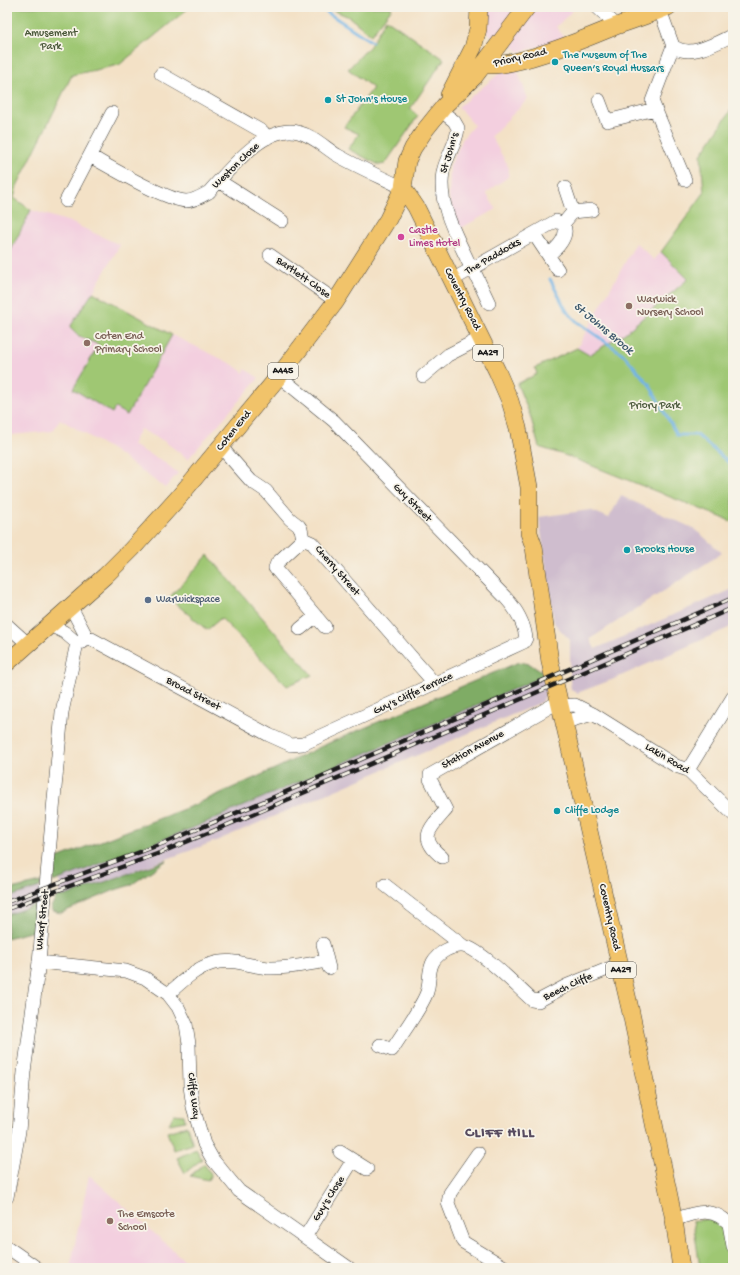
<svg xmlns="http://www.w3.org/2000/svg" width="740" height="1275" viewBox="0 0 740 1275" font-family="'Gochi Hand',sans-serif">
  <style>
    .built { fill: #f3cfdf }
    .industrial { fill: #cfbdce }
    .green { fill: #9fc773; stroke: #5e7248 }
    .forest { fill: #7fac65; stroke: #4e6440 }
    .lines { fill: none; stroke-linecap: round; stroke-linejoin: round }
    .stream { stroke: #71b4e6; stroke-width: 3 }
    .minor-casing { stroke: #3c3a36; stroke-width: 14 }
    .major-casing { stroke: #3c3a36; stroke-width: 18 }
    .minor { stroke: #fff; stroke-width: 13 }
    .major { stroke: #f1c36a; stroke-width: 17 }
    .rail-casing { stroke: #1c1c1c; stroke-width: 4.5 }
    .rail { stroke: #f7f3e8; stroke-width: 3; stroke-dasharray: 9; stroke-linecap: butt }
    .culture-dot { fill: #0f9aa8; stroke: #f7f3e8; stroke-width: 1.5 }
    .hotel-dot { fill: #d1479c; stroke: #f7f3e8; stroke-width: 1.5 }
    .education-dot { fill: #8d6e63; stroke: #f7f3e8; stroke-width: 1.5 }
    .service-dot { fill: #5c6f8a; stroke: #f7f3e8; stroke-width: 1.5 }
    .labels { text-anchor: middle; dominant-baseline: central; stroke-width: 3.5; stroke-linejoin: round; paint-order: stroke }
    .shield { fill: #f7f3e8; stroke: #5e5c59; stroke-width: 1 }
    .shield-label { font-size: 10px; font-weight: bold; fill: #1c1c1c }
    .park-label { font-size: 11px; fill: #4a583a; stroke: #f7f3e8 }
    .culture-label { font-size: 11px; fill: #0d838f; stroke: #f7f3e8; text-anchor: start }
    .street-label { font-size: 11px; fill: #1c1c1c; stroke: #f7f3e8 }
    .hotel-label { font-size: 11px; fill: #b23c85; stroke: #f7f3e8; text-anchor: start }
    .education-label { font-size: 11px; fill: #785e54; stroke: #f7f3e8; text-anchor: start }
    .service-label { font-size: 11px; fill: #4e5e75; stroke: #f7f3e8; text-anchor: start }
    .water-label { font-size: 12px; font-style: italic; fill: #3e596d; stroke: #f7f3e8 }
    .district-label { font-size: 15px; font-weight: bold; letter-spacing: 1px; fill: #574b5f; stroke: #f7f3e8 }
  </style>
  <rect width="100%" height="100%" fill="#f7f3e8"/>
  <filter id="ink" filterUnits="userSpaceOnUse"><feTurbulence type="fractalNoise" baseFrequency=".025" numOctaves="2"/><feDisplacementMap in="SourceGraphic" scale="8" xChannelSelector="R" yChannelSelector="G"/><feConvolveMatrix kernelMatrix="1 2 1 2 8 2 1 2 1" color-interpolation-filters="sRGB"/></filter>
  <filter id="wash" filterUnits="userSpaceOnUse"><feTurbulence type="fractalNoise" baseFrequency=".012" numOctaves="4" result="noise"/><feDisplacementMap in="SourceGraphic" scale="16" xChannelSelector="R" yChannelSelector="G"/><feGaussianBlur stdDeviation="0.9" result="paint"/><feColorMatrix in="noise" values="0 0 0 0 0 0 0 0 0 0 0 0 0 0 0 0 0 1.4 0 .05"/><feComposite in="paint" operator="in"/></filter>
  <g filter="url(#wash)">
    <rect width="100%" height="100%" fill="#f3e1c6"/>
    <path class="built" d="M 483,7 L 519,7 L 496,39 L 481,28 Z
      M 536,7 L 576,7 L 556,27 L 566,39 L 519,52 L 507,41 Z
      M 516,66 L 528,99 L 491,136 L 509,168 L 508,177 L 486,193 L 496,209 L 459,229 L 449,198 L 450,166 L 463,138 L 474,125 L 458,107 L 505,69 Z
      M 31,210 L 70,222 L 120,245 L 93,292 L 172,335 L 232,364 L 244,373 L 245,369 L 259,378 L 188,459 L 164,441 L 140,429 L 132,445 L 164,462 L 178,473 L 165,488 L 114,451 L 60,419 L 53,431 L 12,435 L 7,432 L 7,258 Z
      M 636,243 L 654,260 L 661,252 L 688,279 L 625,333 L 589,355 L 577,348 Z
      M 89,1175 L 193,1268 L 70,1268 Z"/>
    <path class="industrial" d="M 621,496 L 695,529 L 722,553 L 590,639 L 595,649 L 733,589 L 733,626 L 614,679 L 577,693 L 571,689 L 570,682 L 570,640 L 554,623 L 539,517 L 590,510 L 609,518 Z
      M 546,675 L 547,692 L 542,702 L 216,841 L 65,896 L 59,895 L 60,879 L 195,827 Z
      M 40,887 L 39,903 L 7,915 L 7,899 Z
      M 7,1259 L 25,1268 L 7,1268 Z"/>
    <path class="green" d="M 7,7 L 190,7 L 119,65 L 72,75 L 17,186 L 14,198 L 31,210 L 7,258 Z
      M 326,7 L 391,7 L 392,8 L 371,35 L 349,17 Z
      M 386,19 L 444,59 L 410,109 L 418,116 L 385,164 L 379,165 L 348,149 L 359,134 L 344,127 L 373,88 L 348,69 L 370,46 Z
      M 733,107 L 733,522 L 570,457 L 539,447 L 530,415 L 517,384 L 537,374 L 535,368 L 577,348 L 589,355 L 625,333 L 688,279 L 661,252 L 704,193 L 701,155 Z
      M 93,292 L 172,335 L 127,415 L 115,408 L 112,413 L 73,389 L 99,345 L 79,336 L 70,327 Z
      M 208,555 L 312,675 L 287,686 L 221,618 L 207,630 L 169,598 Z
      M 174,1114 L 184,1115 L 185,1121 L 169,1124 Z
      M 187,1126 L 193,1144 L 174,1150 L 167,1132 Z
      M 196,1149 L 202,1159 L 185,1173 L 177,1158 Z
      M 204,1164 L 211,1174 L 208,1180 L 190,1176 Z
      M 708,1219 C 715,1221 722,1226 725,1233 C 728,1240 729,1262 724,1268 L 700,1268 L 693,1221 Z"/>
    <path class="forest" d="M 519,662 L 530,664 L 546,675 L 195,827 L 53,882 L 57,858 L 194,805 L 279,767 L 324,745 Z
      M 167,860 L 131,885 L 115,890 L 61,913 L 52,911 L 51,907 L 57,896 L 65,896 Z
      M 41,882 L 40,887 L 7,898 L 7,890 Z
      M 37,904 L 34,931 L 7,938 L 7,915 Z"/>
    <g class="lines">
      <path class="stream" d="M 319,7 L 372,42
        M 550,279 L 566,310 L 576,321 L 623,354 L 649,384 L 677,435 L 697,435 L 733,466"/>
    </g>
  </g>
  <g filter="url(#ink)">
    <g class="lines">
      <defs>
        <path id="minor" d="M 597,7 L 617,26
          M 660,10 L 673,46 L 652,101 L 685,180
          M 673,46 C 690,59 716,43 733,35
          M 161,74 L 263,132 L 267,138
          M 599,100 L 607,121 L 655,109
          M 440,110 L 454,121 L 458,128 C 457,143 446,157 443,172 C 437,206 459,240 472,270
          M 90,156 C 110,167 165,200 186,201 C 194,201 202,196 209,192 C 229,170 265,124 298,132 C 314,136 324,147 337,155 C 358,167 381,177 403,188
          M 219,181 L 282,221
          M 66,201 L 112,113
          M 573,212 L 592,210
          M 563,224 L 573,212 L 565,188
          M 270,255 L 336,301
          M 548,255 L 558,270
          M 473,269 L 489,303
          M 452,280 L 556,221 L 563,224 C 570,235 558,248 548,255 L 534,234
          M 423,376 L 448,355 L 481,338
          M 221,447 L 251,481 L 266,491 L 290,519 L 299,526 L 301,529 L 303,539
          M 303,539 L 312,543 L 435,684
          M 303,539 L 277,563 L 275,568 L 325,627
          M 7,625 L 28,644
          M 50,625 L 64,632 L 77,643 L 83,642 L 86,636 L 71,607
          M 300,629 L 316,616
          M 86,636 L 269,735 L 291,745 L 303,744 L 524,642 L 526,638 C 524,622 516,609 505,597 L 334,421 L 279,376
          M 561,706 L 575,705 L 593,714 L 676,766 L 688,770 L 733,814
          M 565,722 L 593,714
          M 688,770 L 733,697
          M 442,857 C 418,838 429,829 446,810 L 430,779 L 430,775 L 560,701
          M 385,885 L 462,945
          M 323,944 L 329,968
          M 39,962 L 126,971 L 145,978 L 168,994 L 178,1007 L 186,1024 L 189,1044 L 190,1086 L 193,1107 L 204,1144 L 213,1160 L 239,1191 L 349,1268
          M 168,994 C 181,983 194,969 211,964 C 230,957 249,966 268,968 C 288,969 307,964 327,961
          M 380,1045 L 392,1050 C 401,1035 422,1007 427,992 C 430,982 428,971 433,962 C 438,953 452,945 462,946 C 478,946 518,988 532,1000 L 538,1001 L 568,985 L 620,964
          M 340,1152 L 367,1169
          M 478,1153 L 450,1193 L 448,1203 L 463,1242 L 506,1268
          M 7,1197 L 19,1131 L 24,1072 L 39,962 L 62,712 L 77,643
          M 674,1220 C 698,1211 715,1206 733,1228
          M 729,1224 L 733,1246
          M 305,1237 L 353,1160
          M 7,1247 L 37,1268"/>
        <path id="major" d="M 484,64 C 510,71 589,37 616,26 C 634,20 651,14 668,7
          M 449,95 L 473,48 L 478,29 L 479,7
          M 403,188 L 416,207 L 497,371 L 510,401 L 518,428 L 529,487 L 529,533 L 534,547 L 550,662 L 631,1013 L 674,1220 L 681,1268
          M 7,663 L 105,576 L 132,549 L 178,498 L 279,376 L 336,301 L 388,219 L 403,188 L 407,161 L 413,148 L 425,130 L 445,105 L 474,77 L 527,7"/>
      </defs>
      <use href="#minor" class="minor-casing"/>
      <use href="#major" class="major-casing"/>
      <use href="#minor" class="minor"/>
      <use href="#major" class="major"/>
      <defs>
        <path id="rail" d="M 7,902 L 164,843 L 274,797 L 733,598
          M 7,909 L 157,854 L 261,811 L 733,608"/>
      </defs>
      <use href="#rail" class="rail-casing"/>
      <use href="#rail" class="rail"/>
    </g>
  </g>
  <g class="culture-dot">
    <circle cx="555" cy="62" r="4"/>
    <circle cx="328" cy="100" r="4"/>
    <circle cx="627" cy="550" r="4"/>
    <circle cx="557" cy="811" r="4"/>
  </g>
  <circle class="hotel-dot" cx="401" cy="237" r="4"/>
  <g class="education-dot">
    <circle cx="629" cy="306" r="4"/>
    <circle cx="87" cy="343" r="4"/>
    <circle cx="110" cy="1221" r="4"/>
  </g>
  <circle class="service-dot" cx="148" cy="600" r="4"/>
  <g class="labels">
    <g class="shield">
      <rect x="473" y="345" width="30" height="16" rx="3"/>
      <rect x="268" y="363" width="30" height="16" rx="3"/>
      <rect x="606" y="962" width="30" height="16" rx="3"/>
    </g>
    <g class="shield-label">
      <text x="488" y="353">A429</text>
      <text x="283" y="371">A445</text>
      <text x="621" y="970">A429</text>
    </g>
    <g class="park-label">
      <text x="51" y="34">Amusement<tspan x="51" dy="13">Park</tspan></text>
      <text x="655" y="406">Priory Park</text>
    </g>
    <g class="culture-label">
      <text x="563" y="56">The Museum of The<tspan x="563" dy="13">Queen’s Royal Hussars</tspan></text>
      <text x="336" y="100">St John's House</text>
      <text x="635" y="550">Brooks House</text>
      <text x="565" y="811">Cliffe Lodge</text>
    </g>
    <g class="street-label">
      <text transform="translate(520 58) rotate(-13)">Priory Road</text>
      <text transform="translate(450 153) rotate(-73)">St John's</text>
      <text transform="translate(236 166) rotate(-44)">Weston Close</text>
      <text transform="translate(493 257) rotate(-30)">The Paddocks</text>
      <text transform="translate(303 278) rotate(35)">Bartlett Close</text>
      <text transform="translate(462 299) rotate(63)">Coventry Road</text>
      <text transform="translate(234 431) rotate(-51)">Coten End</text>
      <text transform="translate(412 503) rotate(45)">Guy Street</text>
      <text transform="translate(337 571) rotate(49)">Cherry Street</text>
      <text transform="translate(193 694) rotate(28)">Broad Street</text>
      <text transform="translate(413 694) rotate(-25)">Guy's Cliffe Terrace</text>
      <text transform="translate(473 750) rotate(-29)">Station Avenue</text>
      <text transform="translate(667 759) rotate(31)">Lakin Road</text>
      <text transform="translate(609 917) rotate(77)">Coventry Road</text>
      <text transform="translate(43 920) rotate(-84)">Wharf Street</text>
      <text transform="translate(568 987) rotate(-25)">Beech Cliffe</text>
      <text transform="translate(193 1096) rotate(83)">Cliffe Way</text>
      <text transform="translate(329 1199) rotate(-58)">Guy's Close</text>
    </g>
    <g class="hotel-label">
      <text x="409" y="231">Castle<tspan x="409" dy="13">Limes Hotel</tspan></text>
    </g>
    <g class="education-label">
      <text x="637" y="300">Warwick<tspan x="637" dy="13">Nursery School</tspan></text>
      <text x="95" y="337">Coten End<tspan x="95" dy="13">Primary School</tspan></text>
      <text x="118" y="1215">The Emscote<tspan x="118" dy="13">School</tspan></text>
    </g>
    <g class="service-label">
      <text x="156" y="600">Warwickspace</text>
    </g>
    <g class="water-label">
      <text transform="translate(603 329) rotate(40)">St Johns Brook</text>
    </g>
    <g class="district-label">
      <text x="500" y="1133">CLIFF HILL</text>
    </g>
  </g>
  <rect width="740" height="1275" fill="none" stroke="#f7f3e8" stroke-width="24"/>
</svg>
